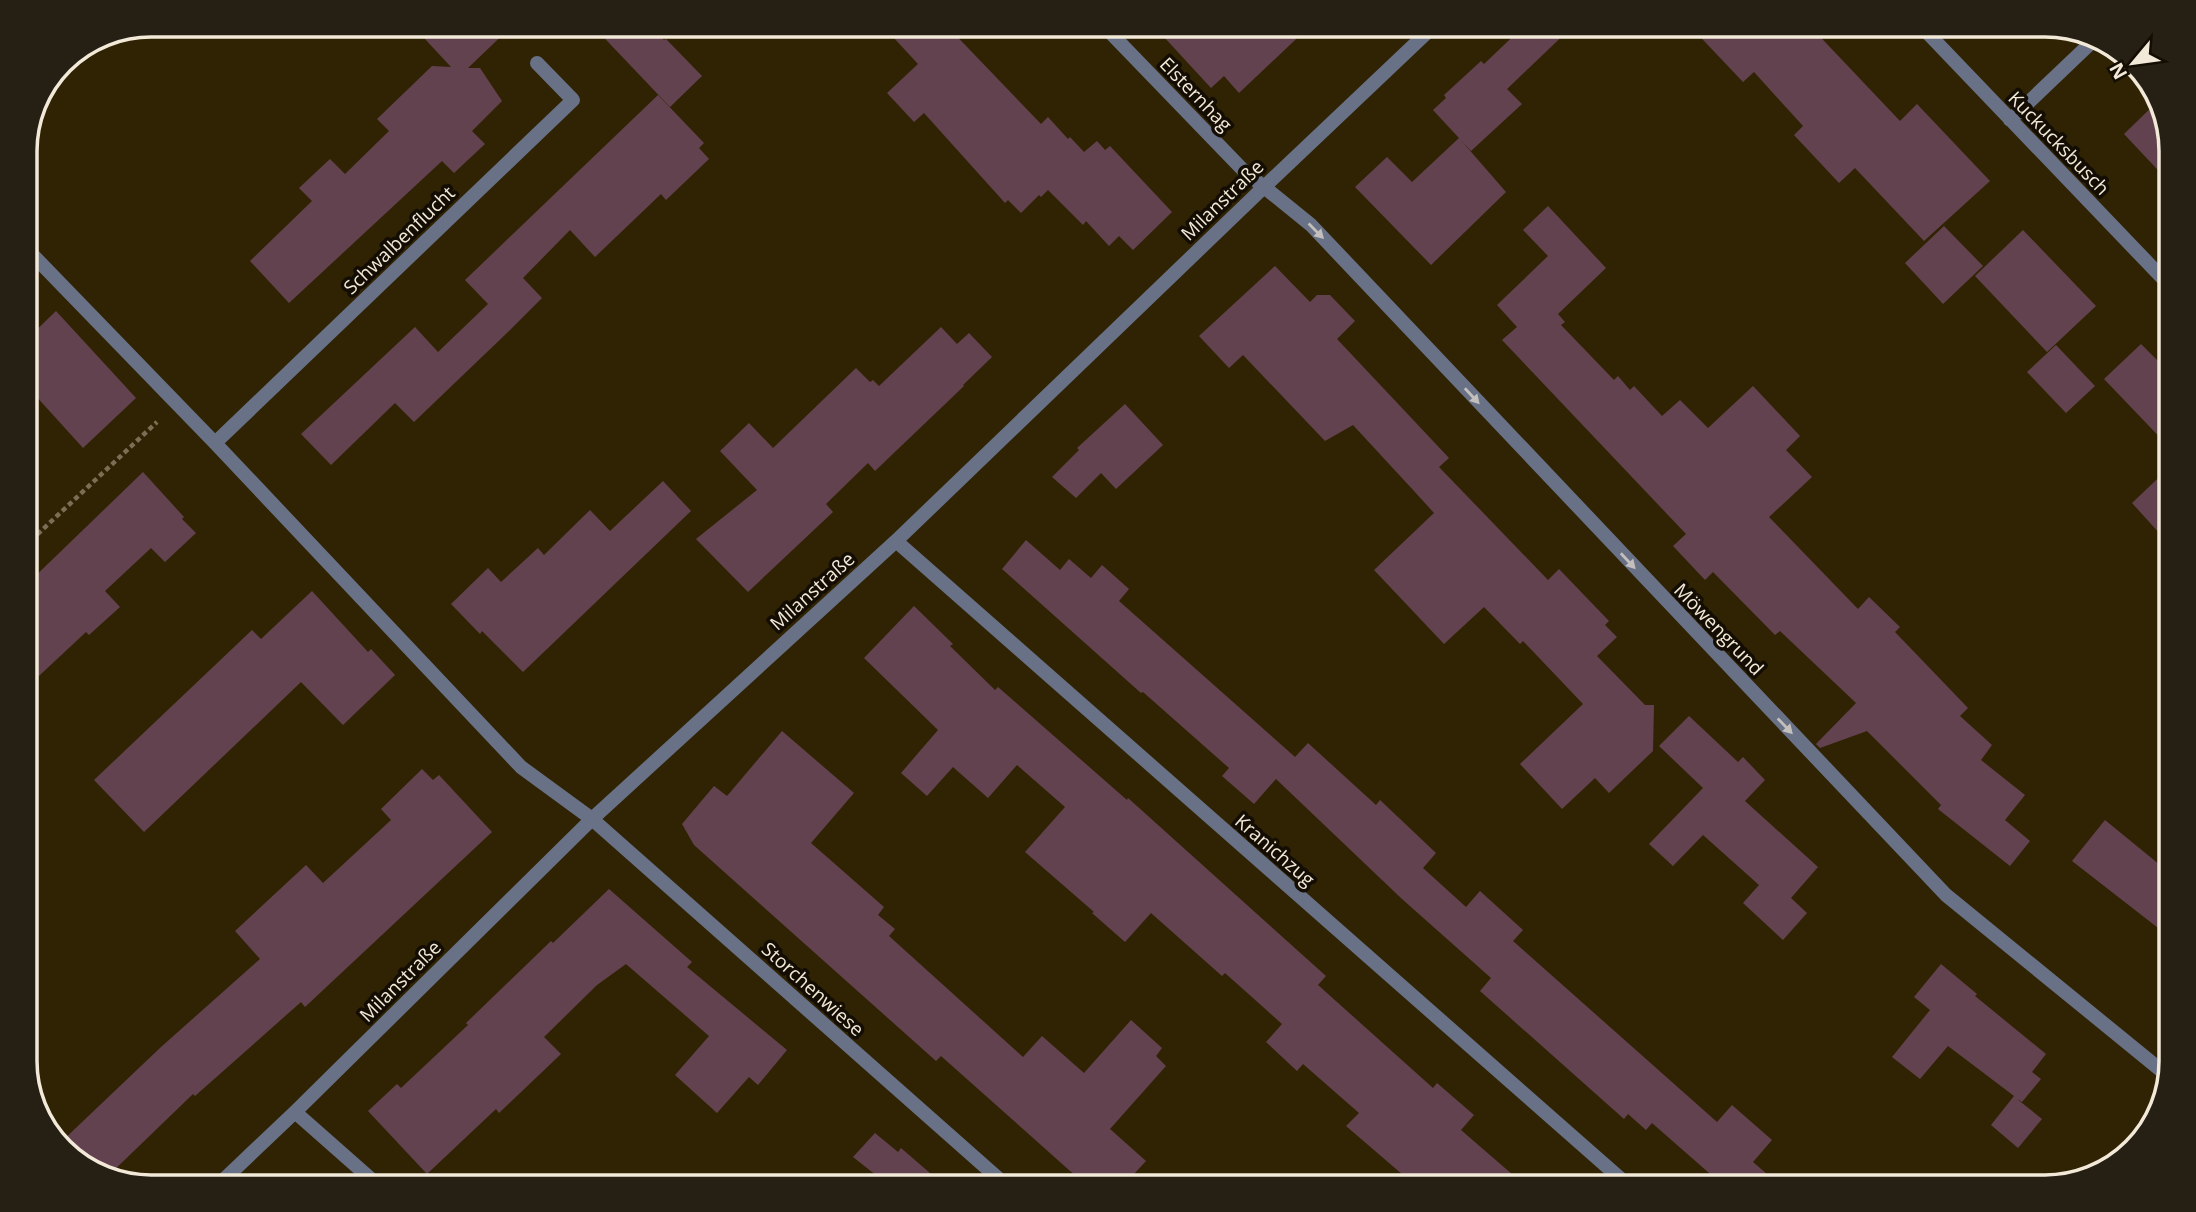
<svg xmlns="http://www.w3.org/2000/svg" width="2196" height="1212" viewBox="0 0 2196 1212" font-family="'Open Sans',sans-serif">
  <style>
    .building { fill: #63424f }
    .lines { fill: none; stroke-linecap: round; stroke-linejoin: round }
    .path { stroke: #7a6e55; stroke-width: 4.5; stroke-dasharray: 5 3.5; stroke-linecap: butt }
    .street { stroke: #697187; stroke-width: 14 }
    .oneway { fill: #c2bfbc }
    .labels { text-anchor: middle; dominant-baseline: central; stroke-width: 7; stroke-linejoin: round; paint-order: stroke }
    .street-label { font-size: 19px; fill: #f2e9d8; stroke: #130d03 }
    .rim { fill: none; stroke: #f2e9d8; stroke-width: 3.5 }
  </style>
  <rect width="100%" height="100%" fill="#302304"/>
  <path class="building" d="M 411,24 L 514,24 L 468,68 L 480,68 L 502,101 L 472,131 L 485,144 L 454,173 L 442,161 L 289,303 L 250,261 L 312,201 L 299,188 L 330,159 L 345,174 L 389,131 L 377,119 L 432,66 L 451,67 Z
    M 591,24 L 649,24 L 664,40 L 666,39 L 702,76 L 670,107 Z
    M 881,24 L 945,24 L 1041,124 L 1048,117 L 1068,139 L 1070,137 L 1084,152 L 1097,141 L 1105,150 L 1110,146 L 1172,212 L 1133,250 L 1119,236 L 1109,246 L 1086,221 L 1083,225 L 1048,190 L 1041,197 L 1039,195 L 1021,213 L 1008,200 L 1005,203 L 924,113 L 914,122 L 887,93 L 918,64 Z
    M 1152,24 L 1312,24 L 1239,93 L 1224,76 L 1211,88 Z
    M 1526,24 L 1575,24 L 1507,89 L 1522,104 L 1471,151 L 1433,110 L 1446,98 L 1444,95 L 1481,61 L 1484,64 Z
    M 1688,24 L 1808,24 L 1900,121 L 1917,104 L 1990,181 L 1924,241 L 1855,168 L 1839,183 L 1794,135 L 1803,126 L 1754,72 L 1743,82 Z
    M 658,95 L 704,143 L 699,148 L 709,159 L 666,200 L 661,194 L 595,257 L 570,230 L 523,278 L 542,298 L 509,331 L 414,422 L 395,403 L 331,465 L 301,434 L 415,327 L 438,352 L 488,304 L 465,280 Z
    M 2158,101 L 2171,143 L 2171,184 L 2124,134 Z
    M 1459,138 L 1506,192 L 1431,265 L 1355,187 L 1387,157 L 1412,182 Z
    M 1548,206 L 1606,268 L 1558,314 L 1565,322 L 1561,325 L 1614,380 L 1618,376 L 1630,390 L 1634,386 L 1662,416 L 1680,400 L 1708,428 L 1753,386 L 1800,436 L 1786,450 L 1812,477 L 1769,517 L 1858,609 L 1869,597 L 1900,627 L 1895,632 L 1968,708 L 1960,716 L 1992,745 L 1981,760 L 2025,795 L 2005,820 L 2030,841 L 2010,866 L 1938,809 L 1941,805 L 1867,731 L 1820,748 L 1816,744 L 1856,703 L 1780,631 L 1775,635 L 1713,572 L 1705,580 L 1673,546 L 1686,534 L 1502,340 L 1517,327 L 1497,305 L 1548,256 L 1523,230 Z
    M 1944,226 L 1983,266 L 1943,304 L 1905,263 Z
    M 2023,230 L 2096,306 L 2047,352 L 1975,276 Z
    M 1275,266 L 1310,302 L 1317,295 L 1330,295 L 1355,321 L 1337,339 L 1449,458 L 1439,467 L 1548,580 L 1559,569 L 1609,621 L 1605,625 L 1617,637 L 1597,656 L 1645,705 L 1654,705 L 1653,751 L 1609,793 L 1595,778 L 1562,809 L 1520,764 L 1583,704 L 1523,641 L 1520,644 L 1484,607 L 1444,644 L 1374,570 L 1434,513 L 1414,491 L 1353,425 L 1325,441 L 1243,355 L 1229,368 L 1199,336 Z
    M 56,311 L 136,398 L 83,448 L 25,384 L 25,341 Z
    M 941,327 L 957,344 L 969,333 L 992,357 L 963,385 L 964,386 L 875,471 L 868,463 L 826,504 L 833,512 L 748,592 L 696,539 L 757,490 L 720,451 L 749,423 L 773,448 L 856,368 L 870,382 L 873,380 L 879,386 Z
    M 2141,344 L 2171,374 L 2171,449 L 2104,379 Z
    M 2056,345 L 2095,386 L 2066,413 L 2027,372 Z
    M 1125,404 L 1163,445 L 1116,489 L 1101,473 L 1076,498 L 1052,477 L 1079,450 L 1077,448 Z
    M 2171,466 L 2171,546 L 2132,503 Z
    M 143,472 L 184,517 L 182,519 L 196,533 L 165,562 L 151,548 L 105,591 L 120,607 L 89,635 L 86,632 L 25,689 L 25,586 Z
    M 663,481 L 691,511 L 523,672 L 482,631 L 480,634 L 451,604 L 488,568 L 501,582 L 538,548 L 544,555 L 590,510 L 610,531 Z
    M 1026,540 L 1060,570 L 1069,559 L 1091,578 L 1102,565 L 1129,589 L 1119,601 L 1295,757 L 1308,743 L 1376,805 L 1380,800 L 1436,853 L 1423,868 L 1466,907 L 1480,891 L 1523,930 L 1513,941 L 1717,1122 L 1732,1105 L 1772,1140 L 1753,1162 L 1782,1187 L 1725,1187 L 1652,1123 L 1646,1130 L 1628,1114 L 1624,1119 L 1480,991 L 1491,978 L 1402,899 L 1276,779 L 1254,804 L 1222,776 L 1229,768 L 1143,692 L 1141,693 L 1002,569 Z
    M 312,591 L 368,652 L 371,649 L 395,675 L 343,725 L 301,682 L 144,832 L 94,780 L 252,630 L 261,639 Z
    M 914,606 L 953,644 L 950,646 L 995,690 L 998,687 L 1127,800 L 1128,798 L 1326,976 L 1318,985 L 1433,1088 L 1437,1083 L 1474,1115 L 1461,1130 L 1527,1187 L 1417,1187 L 1346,1126 L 1359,1113 L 1303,1064 L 1297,1071 L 1266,1042 L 1282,1024 L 1225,973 L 1222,976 L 1151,913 L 1125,942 L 1092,913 L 1094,912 L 1025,852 L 1065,807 L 1017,765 L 988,798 L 953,767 L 927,796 L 901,773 L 938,730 L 864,658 Z
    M 1689,716 L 1738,762 L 1743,757 L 1765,780 L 1745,801 L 1818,867 L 1791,898 L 1807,913 L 1783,940 L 1743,903 L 1759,885 L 1703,835 L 1673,866 L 1649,844 L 1703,788 L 1659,746 Z
    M 782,731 L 854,793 L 811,843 L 884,907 L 878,915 L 895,929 L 889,936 L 1023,1057 L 1042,1036 L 1084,1073 L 1131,1020 L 1162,1048 L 1156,1056 L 1166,1066 L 1110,1129 L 1146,1161 L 1122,1187 L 1088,1187 L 941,1056 L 936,1061 L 694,845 L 682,824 L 714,786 L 727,796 Z
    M 422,769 L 433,780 L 439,775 L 492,832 L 305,1007 L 301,1002 L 195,1096 L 193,1094 L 108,1176 L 88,1171 L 59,1144 L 161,1047 L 260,959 L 235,931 L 306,865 L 323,883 L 391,820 L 381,809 Z
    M 2105,820 L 2171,874 L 2171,938 L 2072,861 Z
    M 609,889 L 692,962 L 687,967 L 787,1050 L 758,1085 L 749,1077 L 717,1113 L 675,1075 L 709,1036 L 626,964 L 597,985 L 544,1037 L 561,1054 L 499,1113 L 496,1109 L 427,1174 L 368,1111 L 397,1084 L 401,1088 L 468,1025 L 466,1023 L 551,941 L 553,943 Z
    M 1941,964 L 1977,994 L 1975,996 L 2046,1054 L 2032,1072 L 2041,1079 L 2022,1102 L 2017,1099 L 2042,1119 L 2018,1148 L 1991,1125 L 2014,1096 L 1948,1046 L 1920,1079 L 1892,1057 L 1930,1010 L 1914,997 Z
    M 875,1133 L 898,1152 L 901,1148 L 946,1187 L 868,1187 L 877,1176 L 853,1157 Z"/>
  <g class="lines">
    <path class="path" d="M 25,546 L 157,422"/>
    <path class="street" d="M 1102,24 L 1243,170 L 1311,225 L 1946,895 L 2168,1076
      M 1919,24 L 2171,287
      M 2010,120 L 2096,38
      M 25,247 L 215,443 L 521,767 L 592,819 L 1008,1187
      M 215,443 L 573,100 L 537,63
      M 896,541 L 1630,1187
      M 295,1112 L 380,1187
      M 216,1187 L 295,1112 L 592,819 L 896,541 L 1264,187 L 1436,24"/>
  </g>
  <defs><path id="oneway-solid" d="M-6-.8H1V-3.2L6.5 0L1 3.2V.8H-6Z" transform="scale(1.75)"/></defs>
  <g class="oneway">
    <use href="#oneway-solid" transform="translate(1316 231) rotate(45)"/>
    <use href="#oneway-solid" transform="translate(1472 396) rotate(47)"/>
    <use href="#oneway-solid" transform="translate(1628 561) rotate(47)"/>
    <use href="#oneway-solid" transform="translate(1785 726) rotate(46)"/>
  </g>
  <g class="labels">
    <g class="street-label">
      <text transform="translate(1196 94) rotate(46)">Elsternhag</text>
      <text transform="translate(2059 143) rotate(46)">Kuckucksbusch</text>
      <text transform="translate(1222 200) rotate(-44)">Milanstraße</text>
      <text transform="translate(399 240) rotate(-44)">Schwalbenflucht</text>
      <text transform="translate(812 591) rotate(-42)">Milanstraße</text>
      <text transform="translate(1719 629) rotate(46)">Möwengrund</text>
      <text transform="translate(1275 850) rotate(41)">Kranichzug</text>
      <text transform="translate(400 981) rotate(-45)">Milanstraße</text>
      <text transform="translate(813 989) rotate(42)">Storchenwiese</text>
    </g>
  </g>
  <path d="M0 0H2196V1212H0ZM151 37H2045A114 114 0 0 1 2159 151V1061A114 114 0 0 1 2045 1175H151A114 114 0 0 1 37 1061V151A114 114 0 0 1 151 37Z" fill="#251f14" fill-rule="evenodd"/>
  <path class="rim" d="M151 37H2045A114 114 0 0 1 2159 151V1061A114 114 0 0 1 2045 1175H151A114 114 0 0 1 37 1061V151A114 114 0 0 1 151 37Z"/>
  <g transform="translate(2133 63) rotate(241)" stroke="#130d03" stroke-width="5" paint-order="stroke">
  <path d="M0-5L12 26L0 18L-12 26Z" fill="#f2e9d8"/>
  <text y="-10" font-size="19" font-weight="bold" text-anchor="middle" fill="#f2e9d8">N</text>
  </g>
</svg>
